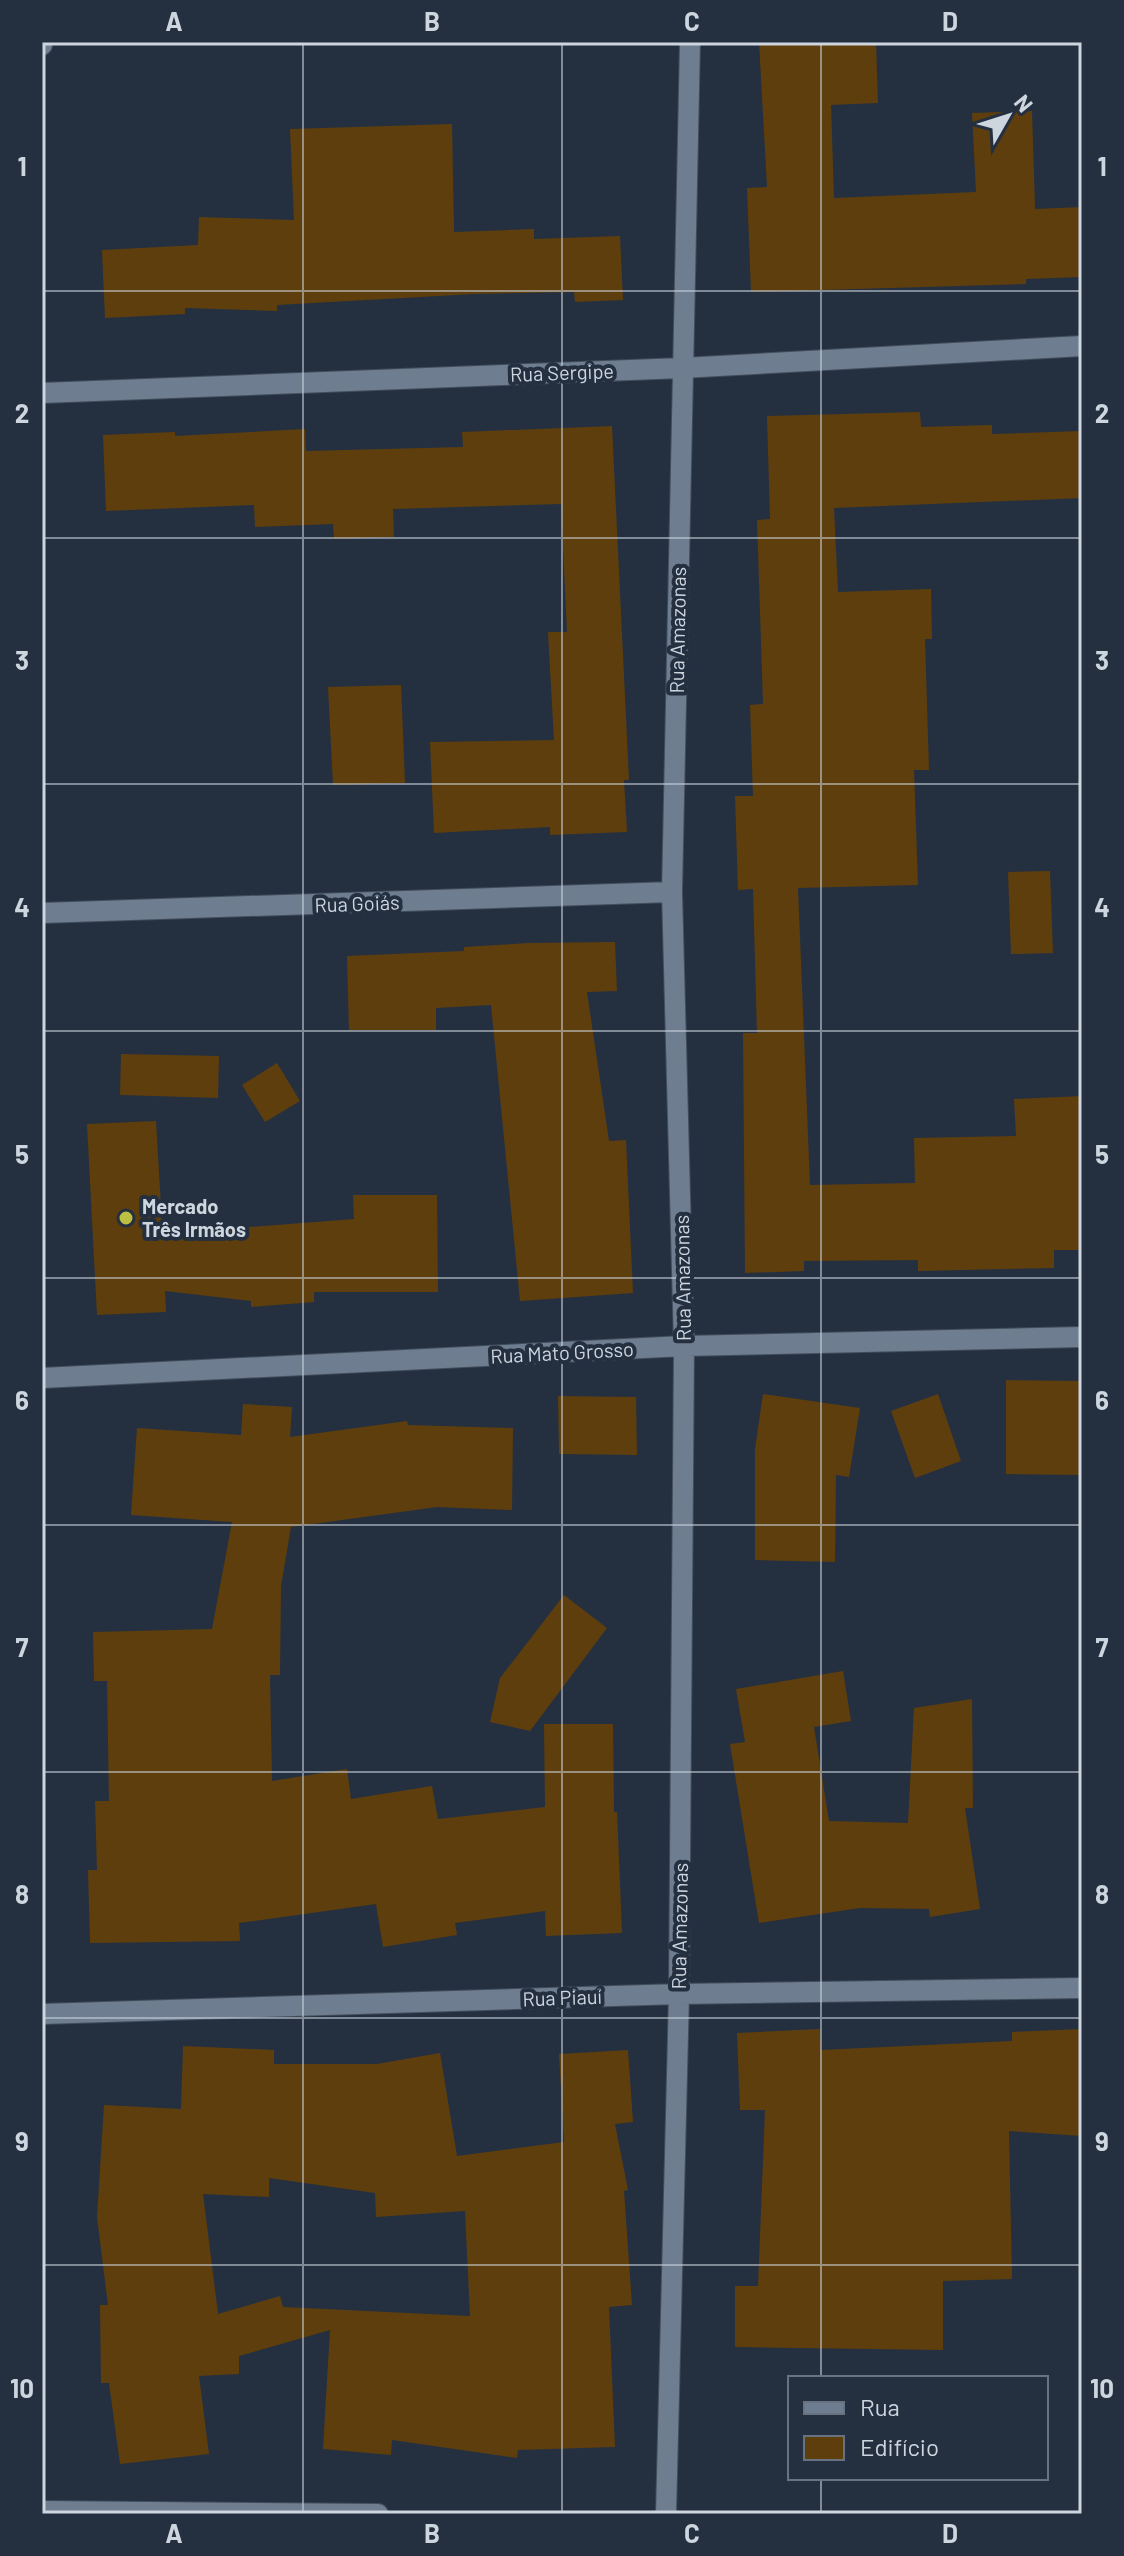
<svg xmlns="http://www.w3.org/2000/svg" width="1124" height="2556" viewBox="0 0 1124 2556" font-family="Barlow,sans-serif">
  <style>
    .building { fill: #5f3e0d; fill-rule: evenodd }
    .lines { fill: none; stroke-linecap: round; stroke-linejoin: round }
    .minor-casing { stroke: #434d5b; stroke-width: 22 }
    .minor { stroke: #6e7d90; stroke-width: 20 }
    .grid { fill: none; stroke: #cdd5df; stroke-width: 2; stroke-opacity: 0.55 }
    .poi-dot { fill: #bdbf43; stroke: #243040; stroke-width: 3 }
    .labels { text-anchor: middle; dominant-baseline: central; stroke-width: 8; stroke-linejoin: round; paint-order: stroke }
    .street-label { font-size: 20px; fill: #cdd5df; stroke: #243040 }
    .poi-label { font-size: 20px; font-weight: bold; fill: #cdd5df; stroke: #243040; text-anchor: start }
    .neatline { fill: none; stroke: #cdd5df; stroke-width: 3 }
    .grid-label { font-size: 26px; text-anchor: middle; font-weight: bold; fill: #cdd5df }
  </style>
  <rect width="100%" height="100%" fill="#243040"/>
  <path class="building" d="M 759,42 L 876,42 L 878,103 L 831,105 L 834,198 L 976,192 L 972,113 L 1032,111 L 1035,209 L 1082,207 L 1082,277 L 1026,279 L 1026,284 L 751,292 L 747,188 L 767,187 Z
    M 452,124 L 454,232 L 534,229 L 534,239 L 620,236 L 623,300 L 575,302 L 574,292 L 474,294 L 277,305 L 277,311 L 185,308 L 185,314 L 105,318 L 102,250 L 198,245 L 199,217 L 294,220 L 290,129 Z
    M 920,412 L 921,427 L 992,425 L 992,434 L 1082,431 L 1082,498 L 834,508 L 838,592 L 931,589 L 932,639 L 925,639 L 929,770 L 914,770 L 918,885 L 798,888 L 810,1185 L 915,1183 L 914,1138 L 1016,1136 L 1014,1099 L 1082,1096 L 1082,1250 L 1054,1250 L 1054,1268 L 918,1271 L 918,1260 L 804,1261 L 804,1271 L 745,1273 L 743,1033 L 757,1033 L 753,889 L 738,890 L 735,796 L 753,796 L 750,705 L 763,704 L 757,520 L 770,519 L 767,416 Z
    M 612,426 L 629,780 L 624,780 L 627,832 L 550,835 L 550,827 L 434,833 L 430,742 L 554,740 L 548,632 L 567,632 L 561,504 L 393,509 L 394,537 L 334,539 L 333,524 L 255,527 L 254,505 L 106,511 L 103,435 L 175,432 L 175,436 L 305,429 L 306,451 L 463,447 L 462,432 Z
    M 401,685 L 405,783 L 333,785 L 328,687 Z
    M 1050,871 L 1053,953 L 1011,954 L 1008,872 Z
    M 615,942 L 617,991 L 587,992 L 609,1141 L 626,1140 L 633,1293 L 520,1301 L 491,1005 L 436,1008 L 436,1030 L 349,1030 L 347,956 L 464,951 L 464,947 L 530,943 Z
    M 121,1054 L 219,1056 L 218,1098 L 120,1095 Z
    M 277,1063 L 300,1101 L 265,1122 L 242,1085 Z
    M 156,1121 L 162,1224 L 211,1230 L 354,1219 L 353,1195 L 437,1195 L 438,1292 L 314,1292 L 314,1302 L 251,1307 L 251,1301 L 165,1291 L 166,1312 L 97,1315 L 87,1124 Z
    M 1006,1380 L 1082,1381 L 1082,1475 L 1006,1474 Z
    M 763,1394 L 860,1408 L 849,1477 L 836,1475 L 835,1562 L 755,1560 L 755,1449 Z
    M 938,1394 L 961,1461 L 915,1478 L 891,1411 Z
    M 558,1396 L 636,1397 L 637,1455 L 559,1454 Z
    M 243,1404 L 292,1407 L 290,1437 L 407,1421 L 408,1425 L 513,1428 L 512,1510 L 437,1507 L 291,1527 L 281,1586 L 280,1675 L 270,1675 L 272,1781 L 347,1769 L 351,1799 L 432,1786 L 438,1819 L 545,1807 L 544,1724 L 613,1724 L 614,1812 L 617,1812 L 622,1933 L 546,1936 L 545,1911 L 455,1923 L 457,1935 L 383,1947 L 376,1904 L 239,1923 L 240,1941 L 90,1943 L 88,1870 L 97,1870 L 95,1801 L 109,1801 L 107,1681 L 94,1681 L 93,1632 L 212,1629 L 232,1522 L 131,1515 L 137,1428 L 241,1435 Z
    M 564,1595 L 607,1628 L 530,1731 L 490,1722 L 500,1678 Z
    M 843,1671 L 851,1721 L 814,1727 L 829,1821 L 908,1823 L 914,1708 L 972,1699 L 973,1808 L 965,1808 L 980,1909 L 930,1917 L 929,1909 L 860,1908 L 759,1923 L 730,1744 L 745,1742 L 736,1689 Z
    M 820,2029 L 821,2050 L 1012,2041 L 1012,2032 L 1082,2029 L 1082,2136 L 1009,2131 L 1012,2279 L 943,2281 L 943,2350 L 735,2347 L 735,2286 L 758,2286 L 765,2110 L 740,2110 L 737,2033 Z
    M 183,2046 L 274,2050 L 274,2064 L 377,2064 L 440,2053 L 457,2156 L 564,2142 L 559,2054 L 628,2050 L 633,2122 L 615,2124 L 628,2190 L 624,2191 L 632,2305 L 609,2307 L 615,2447 L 518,2450 L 517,2458 L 392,2440 L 391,2455 L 323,2449 L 330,2330 L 239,2356 L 239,2374 L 199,2376 L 209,2454 L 120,2464 L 109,2383 L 101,2383 L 100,2305 L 108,2305 L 97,2217 L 104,2105 L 181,2109 ZM 269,2178 L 375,2193 L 376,2217 L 465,2211 L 470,2316 L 283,2307 L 280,2296 L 218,2314 L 203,2194 L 269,2197 Z"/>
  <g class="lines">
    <defs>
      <path id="minor" d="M 42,45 L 42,42
        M 42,393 L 682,368 L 1082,346
        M 42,913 L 672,892
        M 42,1378 L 684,1346 L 1082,1337
        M 42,2014 L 679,1994 L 1082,1988
        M 42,2511 L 378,2514
        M 666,2514 L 679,1994 L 684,1346 L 672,892 L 690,42"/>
    </defs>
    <use href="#minor" class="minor-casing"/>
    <use href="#minor" class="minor"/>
  </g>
  <path class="grid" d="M 303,42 L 303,2514M 562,42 L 562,2514M 821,42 L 821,2378M 42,291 L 1082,291M 42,538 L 1082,538M 42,784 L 1082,784M 42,1031 L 1082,1031M 42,1278 L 1082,1278M 42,1525 L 1082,1525M 42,1772 L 1082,1772M 42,2018 L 1082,2018M 42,2265 L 1082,2265M 821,2478 L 821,2514"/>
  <circle class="poi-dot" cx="126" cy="1218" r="8"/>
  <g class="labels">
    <g class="street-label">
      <text transform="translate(562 372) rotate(-2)">Rua Sergipe</text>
      <text transform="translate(677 630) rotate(-89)">Rua Amazonas</text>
      <text transform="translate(357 903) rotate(-2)">Rua Goiás</text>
      <text transform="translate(682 1278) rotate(-91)">Rua Amazonas</text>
      <text transform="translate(562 1352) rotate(-3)">Rua Mato Grosso</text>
      <text transform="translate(679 1926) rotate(-89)">Rua Amazonas</text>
      <text transform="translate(562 1997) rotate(-2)">Rua Piauí</text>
    </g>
    <g class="poi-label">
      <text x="142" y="1206">Mercado<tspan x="142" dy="23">Três Irmãos</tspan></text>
    </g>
  </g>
  <rect width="1124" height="2556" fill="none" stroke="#243040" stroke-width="88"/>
  <rect x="788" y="2376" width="260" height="104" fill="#243040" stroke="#687280" stroke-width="2"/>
  <rect x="804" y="2402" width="40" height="12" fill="#6e7d90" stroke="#687280" stroke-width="2"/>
  <text x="860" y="2416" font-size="24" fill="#cdd5df">Rua</text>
  <rect x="804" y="2436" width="40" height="24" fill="#5f3e0d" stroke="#687280" stroke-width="2"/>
  <text x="860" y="2456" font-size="24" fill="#cdd5df">Edifício</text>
  <g transform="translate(1008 116) rotate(51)" stroke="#243040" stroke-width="6" paint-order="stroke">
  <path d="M0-6L14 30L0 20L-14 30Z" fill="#cdd5df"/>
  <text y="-12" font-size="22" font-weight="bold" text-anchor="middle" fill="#cdd5df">N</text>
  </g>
  <rect x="44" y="44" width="1036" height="2468" class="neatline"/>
  <g class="grid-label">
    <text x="174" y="31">A</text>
    <text x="432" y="31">B</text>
    <text x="692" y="31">C</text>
    <text x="950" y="31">D</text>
    <text x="22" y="176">1</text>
    <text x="1102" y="176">1</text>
    <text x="22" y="423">2</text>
    <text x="1102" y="423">2</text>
    <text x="22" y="670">3</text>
    <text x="1102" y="670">3</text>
    <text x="22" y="917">4</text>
    <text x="1102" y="917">4</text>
    <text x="22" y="1164">5</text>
    <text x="1102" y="1164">5</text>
    <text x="22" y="1410">6</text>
    <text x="1102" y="1410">6</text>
    <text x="22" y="1657">7</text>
    <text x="1102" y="1657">7</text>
    <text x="22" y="1904">8</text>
    <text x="1102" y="1904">8</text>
    <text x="22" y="2151">9</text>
    <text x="1102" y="2151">9</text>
    <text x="22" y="2398">10</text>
    <text x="1102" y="2398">10</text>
    <text x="174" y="2543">A</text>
    <text x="432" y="2543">B</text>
    <text x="692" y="2543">C</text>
    <text x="950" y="2543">D</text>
  </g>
</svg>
